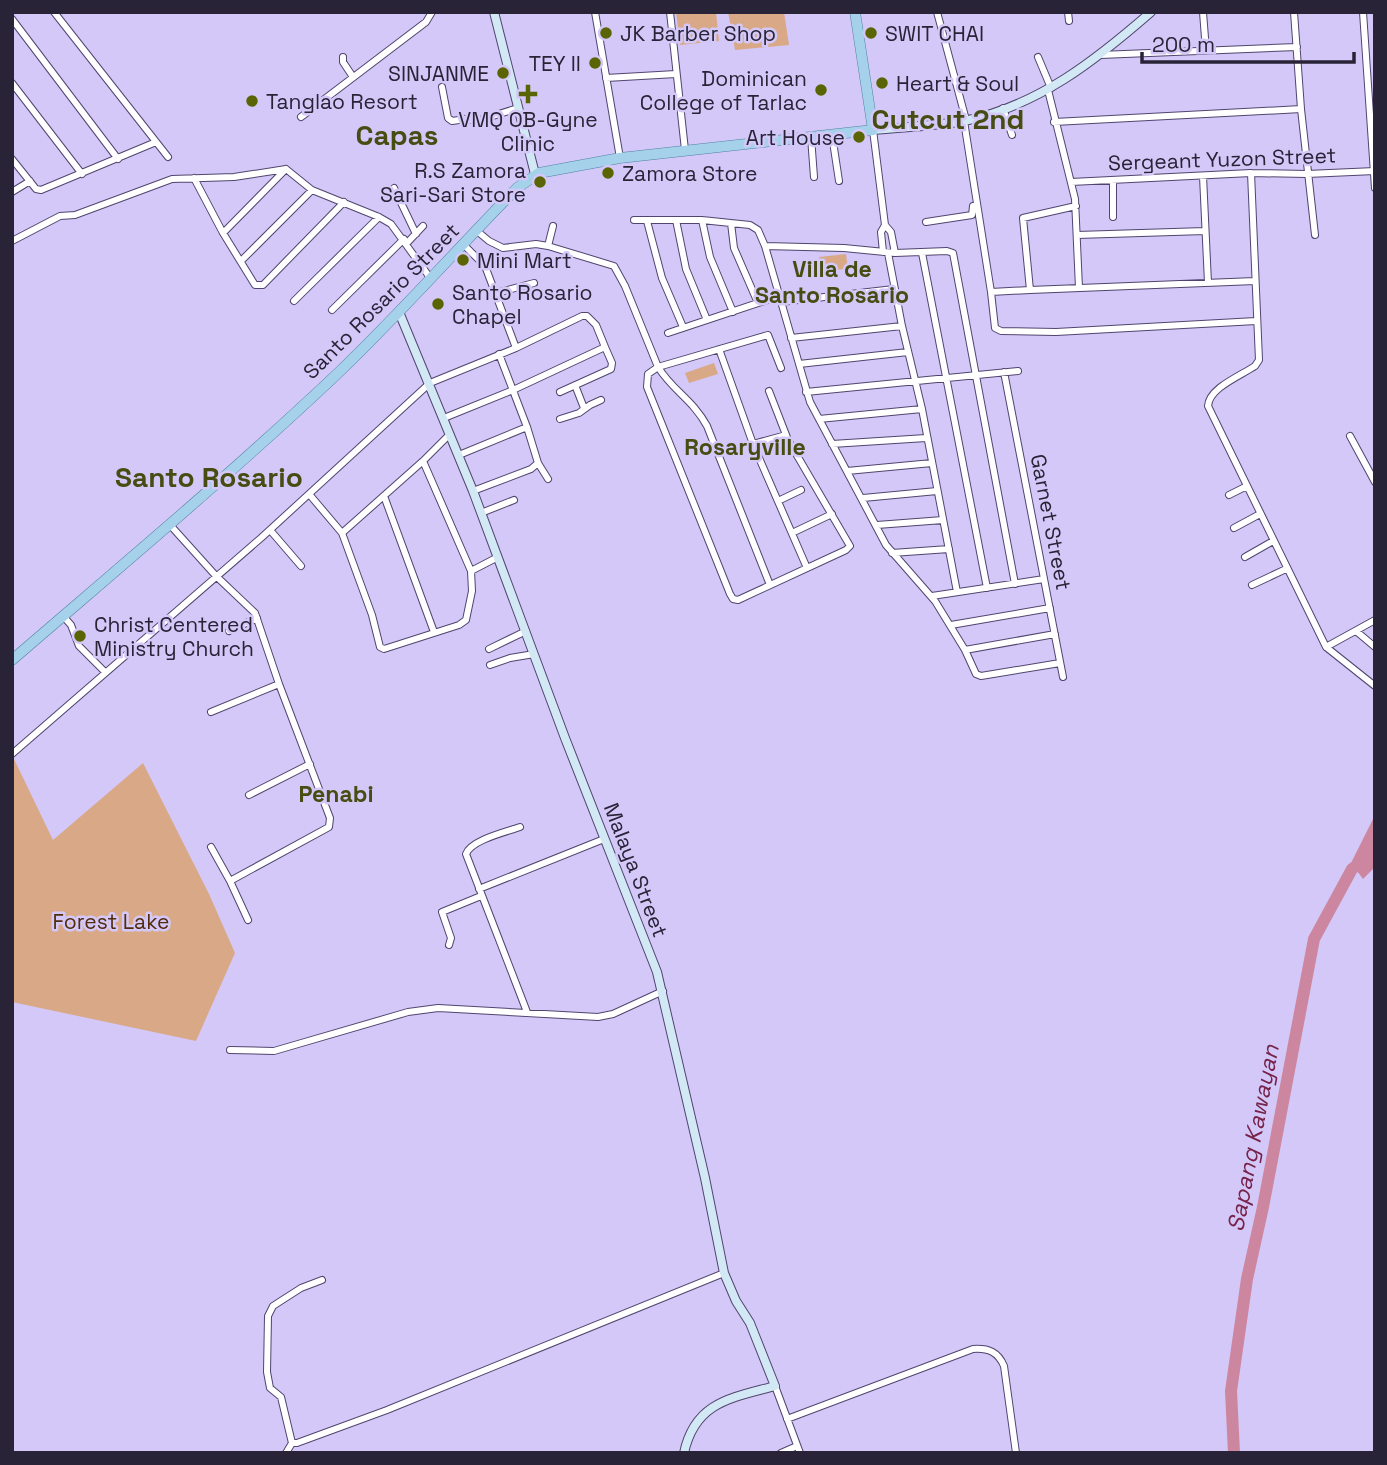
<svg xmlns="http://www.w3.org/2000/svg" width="1387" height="1465" viewBox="0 0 1387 1465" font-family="'Space Grotesk',sans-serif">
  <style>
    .green { fill: #d9a987 }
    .water { fill: #cd86a0 }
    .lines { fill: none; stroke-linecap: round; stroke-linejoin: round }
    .river { stroke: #cd86a0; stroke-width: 12 }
    .street-casing { stroke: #51456e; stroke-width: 8 }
    .secondary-casing { stroke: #51456e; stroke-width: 10 }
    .primary-casing { stroke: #5280a3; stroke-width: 11 }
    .street { stroke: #fff; stroke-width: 6 }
    .secondary { stroke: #d2e8f5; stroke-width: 8 }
    .primary { stroke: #a5d1eb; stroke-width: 10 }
    .poi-dot { fill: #5b6403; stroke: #d3c8f8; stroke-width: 2.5 }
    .labels { text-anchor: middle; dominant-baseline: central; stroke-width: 5; stroke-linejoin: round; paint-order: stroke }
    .poi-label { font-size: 21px; fill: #282336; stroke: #d3c8f8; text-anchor: start }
    .street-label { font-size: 21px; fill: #282336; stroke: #d3c8f8 }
    .park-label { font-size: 21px; fill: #522b09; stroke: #d3c8f8 }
    .neighbourhood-label { font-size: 23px; font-weight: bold; fill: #464d12; stroke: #d3c8f8 }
    .water-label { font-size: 23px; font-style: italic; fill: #762249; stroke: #d3c8f8 }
    .district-label { font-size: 28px; font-weight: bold; fill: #464d12; stroke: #d3c8f8 }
  </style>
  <rect width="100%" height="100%" fill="#d3c8f8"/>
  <path class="green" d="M 676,12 L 716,12 L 719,41 L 680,45 Z
    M 728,12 L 784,12 L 789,45 L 735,50 Z
    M 846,254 L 848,269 L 821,271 L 819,257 Z
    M 714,363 L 718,374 L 689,383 L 685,373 Z
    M 14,759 L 53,840 L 143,763 L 209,894 L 235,953 L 196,1041 L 12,1002 Z"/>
  <path class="water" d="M 1375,815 L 1375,867 L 1363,879 L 1351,863 Z"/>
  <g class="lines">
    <path class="river" d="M 1234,1453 L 1231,1391 L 1247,1279 L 1263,1207 L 1314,939 L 1352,869 L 1375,852"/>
    <defs>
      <path id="street" d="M 54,12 L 168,157
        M 595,12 L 620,158
        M 670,12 L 685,150
        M 937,12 L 966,120
        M 1068,12 L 1069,21
        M 1203,12 L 1206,51
        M 1294,12 L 1301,109 L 1315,235
        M 1363,12 L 1375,188
        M 12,19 L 118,159
        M 1100,55 L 1297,47
        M 343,57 L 343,62 L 353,77
        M 1038,57 L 1051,88
        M 606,78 L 676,74
        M 12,83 L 82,174
        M 442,87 L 448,118 L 452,121 L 466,119 L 477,121 L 518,108
        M 1048,90 L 1075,199 L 1079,288
        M 1003,108 L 1012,135
        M 301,117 L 426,22 L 432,12
        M 964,121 L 991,292 L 1030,290 L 1023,218 L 1076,206
        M 1054,122 L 1301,109
        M 873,130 L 885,225 L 891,232 L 895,253
        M 832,135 L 839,181
        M 811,137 L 814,177
        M 12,159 L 36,189 L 41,190 L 156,142
        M 1251,173 L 1259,360 L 1255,366 C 1240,376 1209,388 1208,406 L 1326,647 L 1375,686
        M 1203,176 L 1208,283
        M 194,178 L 223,233 L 255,285 L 263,285 L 344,202
        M 1113,180 L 1113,217
        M 1071,182 L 1251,173 L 1307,174 L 1375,171
        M 394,188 L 416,234
        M 12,192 L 30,181
        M 634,220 L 702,220 L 750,225 L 758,230 L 765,246 L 810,402 L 886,545 L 935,601 L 965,650 L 976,674 L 981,676 L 1060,663
        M 676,220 L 686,269 L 707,320
        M 702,220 L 710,257 L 733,312
        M 647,221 L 662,278 L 683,327
        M 926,222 L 972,215 L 973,206
        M 731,223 L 734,248 L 758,303
        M 477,231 L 489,241 L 503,248 L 536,244 L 548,246 L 614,266 L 625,286 L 658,367 C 673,391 693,400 707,426 L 770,585
        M 223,233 L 286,169
        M 1077,235 L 1205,231
        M 12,241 L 60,216 L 75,215 L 172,179 L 234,177 L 286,169 L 312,190 L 379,217 L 391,224 L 431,279
        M 407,243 L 423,226
        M 548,246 L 553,226
        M 765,246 L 844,248 L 895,253 L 947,251 L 953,253 L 1015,584
        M 883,252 L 881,232 L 885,225
        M 888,253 L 902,326 L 922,409 L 957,592
        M 922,253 L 987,588
        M 241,261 L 312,190
        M 1030,290 L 1255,281
        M 991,292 L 995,328 L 1001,331 L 1056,332 L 1256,321
        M 496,293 L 534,283
        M 294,301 L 379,217
        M 781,302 L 894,289
        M 332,310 L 404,239
        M 668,333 L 779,296
        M 791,338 L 902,326
        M 719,349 L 753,444 L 807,568
        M 799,364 L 908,352
        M 1004,372 L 1063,677
        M 575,385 L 584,408
        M 769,391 L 788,440 L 850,546 L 846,550 L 738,600 L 733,599 L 730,594 L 647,387 L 648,374 L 658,367 L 768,335 L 781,368
        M 560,392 L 611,369 L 612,363 L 605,347
        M 806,392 L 1018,371
        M 444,418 L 513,390 L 605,347 L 596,325 L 587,316 L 582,316 L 516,348 L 485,266 L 464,245
        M 560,419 L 579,413 L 590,405 L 601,400
        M 819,419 L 922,409
        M 1350,436 L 1375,482
        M 753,444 L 786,435
        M 832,444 L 926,438
        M 459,455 L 527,427
        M 538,463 L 548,479
        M 847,471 L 932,463
        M 473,491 L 531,469 L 538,463 L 527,427 L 499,354
        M 309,494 L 342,533 L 372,615 L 380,647 L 384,649 L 459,625 L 466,620 L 472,591 L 471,571 L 423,461
        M 1229,495 L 1247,486
        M 384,496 L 434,632
        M 863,498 L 937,491
        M 778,501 L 801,490
        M 481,513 L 514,500
        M 877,525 L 943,520
        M 171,526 L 216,576 L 255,613 L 279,684 L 330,818 L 329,827 L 230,881
        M 1234,528 L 1260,514
        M 270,530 L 301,566
        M 342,533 L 423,461 L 450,434
        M 792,533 L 832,514
        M 892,553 L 949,549
        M 1245,557 L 1273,541
        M 471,571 L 498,557
        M 1252,585 L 1286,569
        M 932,596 L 1044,579
        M 63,616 L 71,625 L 79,646 L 105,672
        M 951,625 L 1050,608
        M 229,631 L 257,618
        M 1356,631 L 1375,647
        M 1326,647 L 1375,620
        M 489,649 L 526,631
        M 965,650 L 1055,634
        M 490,665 L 510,658 L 534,654
        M 211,712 L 279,684
        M 12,754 L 261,538 L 430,383 L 516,348
        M 249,795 L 310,764
        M 520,827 C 506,832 471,840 466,854 L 527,1012
        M 211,847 L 230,881 L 248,920
        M 479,889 L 604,839
        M 449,945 L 451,938 L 442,912 L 481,896
        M 230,1050 L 274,1051 L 408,1012 L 438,1008 L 598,1017 L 613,1014 L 663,991
        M 322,1280 L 301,1288 L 273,1306 L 268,1316 L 267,1372 L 270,1388 L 281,1397 L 292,1443 L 297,1443 L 387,1410 L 724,1273
        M 775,1386 L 800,1453
        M 787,1419 L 973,1349 C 989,1348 998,1352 1004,1366 L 1016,1453
        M 286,1453 L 292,1443
        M 781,1453 L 797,1446"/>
      <path id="secondary" d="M 494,12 L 535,174
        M 873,130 C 903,127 935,126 964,121 C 1038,106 1096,60 1151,12
        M 399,312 L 473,491 L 565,738 L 657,972 L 705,1178 L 724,1273 L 736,1301 L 750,1323 L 775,1386 C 731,1398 695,1402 684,1453"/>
      <path id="primary" d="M 12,660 C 121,566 231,474 336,375 C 399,315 456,250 517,188 L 539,173 L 620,158 L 873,130 L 855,12"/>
    </defs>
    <use href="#street" class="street-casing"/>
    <use href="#secondary" class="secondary-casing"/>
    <use href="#primary" class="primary-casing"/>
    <use href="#street" class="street"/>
    <use href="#secondary" class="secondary"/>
    <use href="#primary" class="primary"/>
  </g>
  <g class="poi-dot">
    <circle cx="606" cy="33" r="7"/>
    <circle cx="871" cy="33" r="7"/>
    <circle cx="595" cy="63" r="7"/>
    <circle cx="503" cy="73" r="7"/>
    <circle cx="882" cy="83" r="7"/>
    <circle cx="821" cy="90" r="7"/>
    <path d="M524.5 83.5h7v7h7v7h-7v7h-7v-7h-7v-7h7z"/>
    <circle cx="252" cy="101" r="7"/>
    <circle cx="859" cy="137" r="7"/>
    <circle cx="608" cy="173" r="7"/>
    <circle cx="540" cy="182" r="7"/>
    <circle cx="463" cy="260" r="7"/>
    <circle cx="438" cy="304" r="7"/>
    <circle cx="80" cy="636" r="7"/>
  </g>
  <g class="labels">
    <g class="poi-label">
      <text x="620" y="33">JK Barber Shop</text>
      <text x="885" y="33">SWIT CHAI</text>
      <text x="581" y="63" text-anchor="end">TEY II</text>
      <text x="489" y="73" text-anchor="end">SINJANME</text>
      <text x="807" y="78" text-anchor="end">Dominican<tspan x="807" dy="24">College of Tarlac</tspan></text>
      <text x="896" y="83">Heart &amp; Soul</text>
      <text x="266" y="101">Tanglao Resort</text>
      <text x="528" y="119" text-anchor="middle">VMQ OB-Gyne<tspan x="528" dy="24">Clinic</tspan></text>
      <text x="845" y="137" text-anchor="end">Art House</text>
      <text x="526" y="170" text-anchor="end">R.S Zamora<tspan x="526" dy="24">Sari-Sari Store</tspan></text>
      <text x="622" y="173">Zamora Store</text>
      <text x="477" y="260">Mini Mart</text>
      <text x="452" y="292">Santo Rosario<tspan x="452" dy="24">Chapel</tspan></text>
      <text x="94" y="624">Christ Centered<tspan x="94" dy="24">Ministry Church</tspan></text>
    </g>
    <g class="street-label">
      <text transform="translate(1222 159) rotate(-2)">Sergeant Yuzon Street</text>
      <text transform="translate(381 301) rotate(-45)">Santo Rosario Street</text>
      <text transform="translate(1051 522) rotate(79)">Garnet Street</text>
      <text transform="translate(636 870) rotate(69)">Malaya Street</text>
    </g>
    <g class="park-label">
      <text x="111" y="921">Forest Lake</text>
    </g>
    <g class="neighbourhood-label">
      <text x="832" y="269">Villa de<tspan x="832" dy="26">Santo Rosario</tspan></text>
      <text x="745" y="447">Rosaryville</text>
      <text x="336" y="794">Penabi</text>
    </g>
    <g class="water-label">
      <text transform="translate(1253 1138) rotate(-79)">Sapang Kawayan</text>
    </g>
    <g class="district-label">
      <text x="948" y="119">Cutcut 2nd</text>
      <text x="397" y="135">Capas</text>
      <text x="209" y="477">Santo Rosario</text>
    </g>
  </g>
  <rect width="1387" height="1465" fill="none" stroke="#282336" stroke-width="28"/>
  <path d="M1142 52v10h212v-10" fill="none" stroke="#282336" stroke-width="3.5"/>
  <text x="1152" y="52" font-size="21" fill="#282336" stroke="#d3c8f8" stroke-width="5" paint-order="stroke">200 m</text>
</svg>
